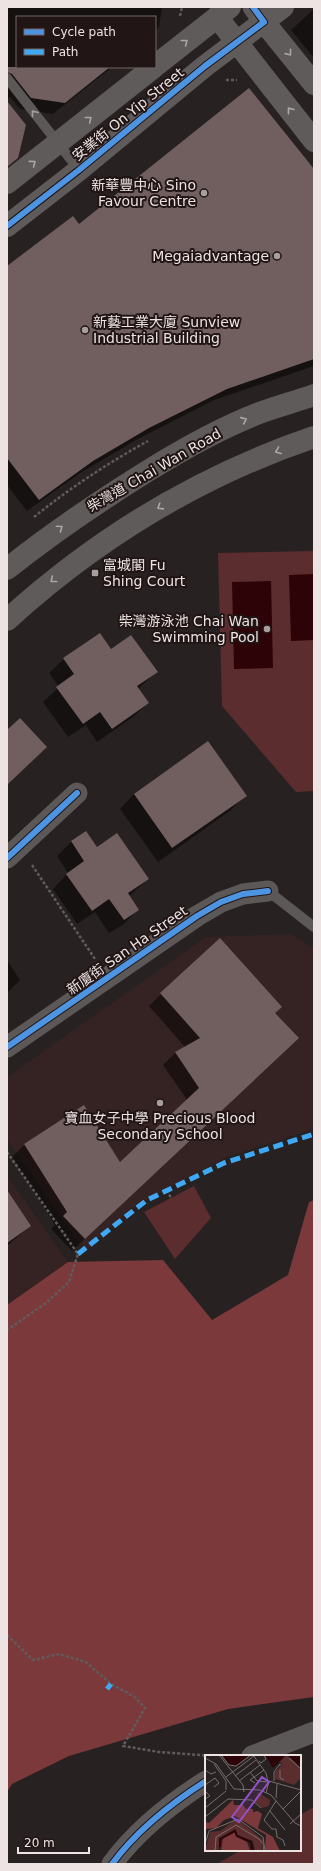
<svg xmlns="http://www.w3.org/2000/svg" width="321" height="1871" viewBox="0 0 321 1871" font-family="'DejaVu Sans','Noto Sans TC',sans-serif">
  <style>
    .built { fill: #352323 }
    .green { fill: #5b2d2e }
    .forest { fill: #7c393c }
    .water { fill: #2e0307 }
    .shadow { fill: #0007 }
    .building { fill: #715e5e }
    .lines { fill: none; stroke-linecap: round; stroke-linejoin: round }
    .path { stroke: #605c5c; stroke-width: 2.5; stroke-dasharray: 3 2; stroke-linecap: butt }
    .lane { stroke: #5c5858; stroke-width: 10 }
    .street { stroke: #5c5858; stroke-width: 21 }
    .secondary { stroke: #5f5b5b; stroke-width: 22 }
    .quiet { stroke: #3fa9f5; stroke-width: 5; stroke-dasharray: 10 5; stroke-linecap: butt }
    .cycleway-casing { stroke: #211515; stroke-width: 8 }
    .cycleway { stroke: #4d94e3; stroke-width: 6 }
    .oneway { stroke: #ada6a5 }
    .oneway2 { stroke: #a49e9d }
    .poi-dot { fill: #a79f9e; stroke: #211515; stroke-width: 1.5 }
    .labels { text-anchor: middle; dominant-baseline: central; stroke-width: 4; stroke-linejoin: round; paint-order: stroke }
    .street-label { font-size: 14px; fill: #ece3e2; stroke: #211515 }
    .poi-label { font-size: 14px; fill: #ece3e2; stroke: #211515; text-anchor: end }
    .inset-river { fill: none; stroke: #2e0307; stroke-width: 2 }
    .inset-road { fill: none; stroke: #766f6e; stroke-width: 1 }
    .view { fill: #9251c6; fill-opacity: 0.15; stroke: #9251c6; stroke-width: 2 }
    .inset-edge { fill: none; stroke: #ece3e2; stroke-width: 2 }
  </style>
  <rect width="100%" height="100%" fill="#282121"/>
  <path class="built" d="M 291,934 L 314,949 L 314,1129 L 226,1157 L 133,1207 L 85,1251 L 7,1139 L 7,1077 L 206,937 Z
    M 7,1176 L 68,1262 L 7,1305 Z"/>
  <path class="green" d="M 314,551 L 314,791 L 296,792 L 222,706 L 218,553 Z
    M 194,1186 L 211,1218 L 175,1259 L 144,1212 Z
    M 314,1807 L 314,1864 L 217,1864 L 241,1850 L 300,1850 L 300,1815 Z"/>
  <path class="forest" d="M 314,1200 L 314,1697 L 228,1709 L 69,1756 L 12,1784 L 7,1792 L 7,1305 L 68,1262 L 163,1260 L 212,1320 L 288,1275 L 309,1202 Z"/>
  <path class="water" d="M 314,574 L 314,640 L 291,641 L 289,575 Z
    M 271,581 L 273,668 L 234,669 L 232,582 Z"/>
  <path class="shadow" d="M 7,7 L 162,7 L 159,27 L 155,31 L 155,17 L 17,17 L 17,67 L 112,67 L 53,114 L 20,109 L 10,97 L 7,100 Z
    M 314,9 L 314,58 L 291,30 Z
    M 314,171 L 314,366 L 214,400 L 136,440 L 80,473 L 27,511 L 7,485 L 7,267 L 79,225 Z
    M 100,634 L 111,650 L 156,672 L 138,689 L 148,703 L 133,717 L 97,742 L 86,725 L 68,737 L 43,702 L 59,687 L 49,673 L 64,659 Z
    M 134,794 L 245,795 L 231,810 L 158,862 L 120,809 Z
    M 86,832 L 96,848 L 148,879 L 129,896 L 138,909 L 124,924 L 109,933 L 95,912 L 77,924 L 53,889 L 68,873 L 57,856 L 71,842 Z
    M 7,960 L 20,980 L 7,993 Z
    M 161,994 L 274,1013 L 285,1050 L 72,1251 L 51,1229 L 55,1225 L 12,1157 L 24,1145 L 84,1106 L 120,1163 L 187,1100 L 163,1065 L 175,1053 L 185,1047 L 149,1006 Z
    M 7,1194 L 30,1226 L 7,1246 Z"/>
  <path class="building" d="M 7,67 L 110,67 L 65,103 L 31,98 L 12,74 L 7,72 Z
    M 249,88 L 314,169 L 314,359 L 227,389 L 149,428 L 93,461 L 39,500 L 7,458 L 7,266 L 73,216 L 79,224 Z
    M 7,101 L 26,125 L 18,158 L 7,167 Z
    M 100,633 L 111,649 L 131,635 L 158,672 L 137,686 L 149,703 L 112,729 L 100,712 L 83,724 L 56,687 L 74,674 L 63,658 Z
    M 20,718 L 47,747 L 7,785 L 7,730 Z
    M 208,741 L 247,796 L 172,848 L 134,794 Z
    M 86,831 L 97,847 L 117,833 L 149,879 L 128,893 L 139,910 L 124,920 L 109,899 L 92,911 L 66,874 L 84,861 L 71,841 Z
    M 220,938 L 282,1007 L 275,1013 L 299,1038 L 85,1239 L 63,1216 L 67,1212 L 24,1144 L 84,1105 L 120,1162 L 199,1088 L 175,1052 L 200,1038 L 160,993 Z
    M 7,1190 L 31,1226 L 7,1243 Z"/>
  <g class="lines">
    <path class="path" d="M 180,16 L 182,7
      M 226,80 L 237,80
      M 34,517 C 70,488 108,463 148,441
      M 32,865 L 95,959
      M 7,1152 L 78,1254 L 69,1282 L 46,1303 L 7,1330
      M 167,1190 L 171,1198
      M 7,1635 L 33,1660 L 59,1654 L 86,1662 L 111,1684 L 135,1697 L 145,1708 L 123,1746 L 159,1752 L 213,1756"/>
    <path class="lane" d="M 7,78 L 79,170
      M 268,891 L 314,927"/>
    <path class="street" d="M 253,7 L 264,22
      M 7,858 L 77,793
      M 7,1047 L 197,916 L 221,902 L 243,894 L 268,891
      M 252,1756 L 314,1732
      M 112,1864 C 137,1830 170,1804 206,1781"/>
    <path class="secondary" d="M 217,17 L 314,141
      M 264,22 L 314,84
      M 155,66 L 230,7
      M 7,183 L 154,67
      M 7,226 L 79,170 L 205,66 L 283,7
      M 7,569 C 52,533 98,502 146,472 C 183,449 222,427 262,412 C 279,406 297,401 314,395
      M 7,620 C 96,539 199,476 314,437"/>
    <path class="quiet" d="M 78,1254 L 147,1200 L 224,1163 L 314,1134
      M 107,1689 L 111,1684"/>
    <defs>
      <path id="cycleway" d="M 7,226 L 79,170 L 205,66 L 264,22 L 253,7
        M 7,858 L 77,793
        M 7,1047 L 197,916 L 221,902 L 243,894 L 268,891
        M 112,1864 C 137,1830 170,1804 206,1781"/>
    </defs>
    <use href="#cycleway" class="cycleway-casing"/>
    <use href="#cycleway" class="cycleway"/>
  </g>
  <defs><path id="oneway-chevron" d="M-2-3.5L2.5 0L-2 3.5" fill="none" stroke-width="1.6" stroke-linecap="round" stroke-linejoin="round"/></defs>
  <g class="oneway">
    <use href="#oneway-chevron" transform="translate(185 42) rotate(-38)"/>
    <use href="#oneway-chevron" transform="translate(289 53) rotate(52)"/>
    <use href="#oneway-chevron" transform="translate(290 110) rotate(-128)"/>
    <use href="#oneway-chevron" transform="translate(89 119) rotate(-39)"/>
    <use href="#oneway-chevron" transform="translate(33 163) rotate(-37)"/>
    <use href="#oneway-chevron" transform="translate(244 420) rotate(-24)"/>
    <use href="#oneway-chevron" transform="translate(278 451) rotate(159)"/>
    <use href="#oneway-chevron" transform="translate(160 507) rotate(148)"/>
    <use href="#oneway-chevron" transform="translate(60 528) rotate(-35)"/>
    <use href="#oneway-chevron" transform="translate(53 580) rotate(141)"/>
  </g>
  <use class="oneway2" href="#oneway-chevron" transform="translate(34 113) rotate(-128)"/>
  <g class="poi-dot">
    <circle cx="204" cy="193" r="4"/>
    <circle cx="277" cy="256" r="4"/>
    <circle cx="85" cy="330" r="4"/>
    <rect x="91" y="569" width="8" height="8" rx="2"/>
    <circle cx="267" cy="629" r="4"/>
    <circle cx="160" cy="1103" r="4"/>
  </g>
  <g class="labels">
    <g class="street-label">
      <text transform="translate(128 114) rotate(-39)">安業街 On Yip Street</text>
      <text transform="translate(154 470) rotate(-30)">柴灣道 Chai Wan Road</text>
      <text transform="translate(127 950) rotate(-35)">新廈街 San Ha Street</text>
    </g>
    <g class="poi-label">
      <text x="196" y="185">新華豐中心 Sino<tspan x="196" dy="16">Favour Centre</tspan></text>
      <text x="269" y="256">Megaiadvantage</text>
      <text x="93" y="322" text-anchor="start">新藝工業大廈 Sunview<tspan x="93" dy="16">Industrial Building</tspan></text>
      <text x="103" y="565" text-anchor="start">富城閣 Fu<tspan x="103" dy="16">Shing Court</tspan></text>
      <text x="259" y="621">柴灣游泳池 Chai Wan<tspan x="259" dy="16">Swimming Pool</tspan></text>
      <text x="160" y="1118" text-anchor="middle">寶血女子中學 Precious Blood<tspan x="160" dy="16">Secondary School</tspan></text>
    </g>
  </g>
  <g transform="translate(205 1755)">
    <rect width="96" height="96" fill="#282121"/>
    <path d="M 81,0 L 96,13 L 96,23 L 89,30 L 70,24 L 70,17 L 77,10 L 75,7 ZM 53,37 L 65,45 L 64,51 L 57,53 L 50,47 ZM 30,65 L 35,66 L 58,85 L 57,96 L 50,96 L 48,86 L 32,80 L 30,74 L 15,83 L 13,96 L 0,96 L 5,77 L 15,76 Z" fill="#5b2d2e"/>
    <path d="M 28,45 L 29,50 L 38,50 L 41,54 L 48,54 L 48,57 L 53,56 L 57,59 L 53,73 L 68,82 L 75,96 L 60,96 L 61,80 L 30,61 L 19,65 L 11,73 L 1,74 L 0,67 L 4,68 ZM 29,76 L 31,81 L 42,87 L 45,96 L 16,96 L 18,82 Z" fill="#7c393c"/>
    <path d="M 17,0 L 44,0 L 31,11 L 25,10 ZM 60,0 L 81,0 L 68,13 ZM 83,0 L 96,0 L 96,13 Z" fill="#2e0307"/>
    <path class="inset-river" d="M 15,92 L 15,84 L 30,76 L 32,81 L 46,87 L 48,96"/>
    <path class="inset-road" d="M 14,0 L 38,30 L 39,37M 16,0 L 24,10 L 31,11 L 46,0M 0,3 L 11,9 L 29,34 L 55,35 L 66,40 L 90,68 L 96,71M 84,3 L 96,14M 54,6 L 56,8 L 61,4 L 59,0M 9,9 L 21,26 L 21,35M 0,15 L 6,19 L 11,17M 75,15 L 75,23 L 79,25M 45,17 L 52,26 L 63,27 L 61,18 L 48,0M 30,21 L 51,5M 21,22 L 49,1M 34,26 L 55,10M 69,26 L 69,17 L 75,9 L 75,11M 50,28 L 45,25 L 59,15M 0,30 L 10,23 L 14,28 L 9,32M 61,38 L 64,26 L 96,35M 71,43 L 72,29M 0,44 L 5,41 L 0,36M 71,46 L 59,65 L 67,74 L 71,74 L 72,82 L 78,85 L 80,91M 0,53 L 21,36M 78,54 L 96,36M 65,56 L 80,75M 0,62 L 23,44 L 47,45 L 56,53M 85,69 L 96,59M 0,89 L 4,76 L 33,64 L 58,82 L 60,96M 10,96 L 11,82 L 31,70 L 54,84 L 59,90 L 58,96"/>
    <path class="view" d="M 57,22 L 64,27 L 34,67 L 27,62 Z"/>
    <rect width="96" height="96" class="inset-edge"/>
  </g>
  <rect width="321" height="1871" fill="none" stroke="#ece3e2" stroke-width="16"/>
  <rect x="16" y="16" width="140" height="52" fill="#211515" stroke="#726767"/>
  <rect x="24" y="29" width="20" height="6" fill="#4d94e3" stroke="#726767"/>
  <text x="52" y="36" font-size="12" fill="#ece3e2">Cycle path</text>
  <rect x="24" y="49" width="20" height="6" fill="#3fa9f5" stroke="#726767"/>
  <text x="52" y="56" font-size="12" fill="#ece3e2">Path</text>
  <path d="M18 1847v6h71v-6" fill="none" stroke="#ece3e2" stroke-width="2"/>
  <text x="24" y="1847" font-size="12" fill="#ece3e2" stroke="#211515" stroke-width="3" paint-order="stroke">20 m</text>
</svg>
